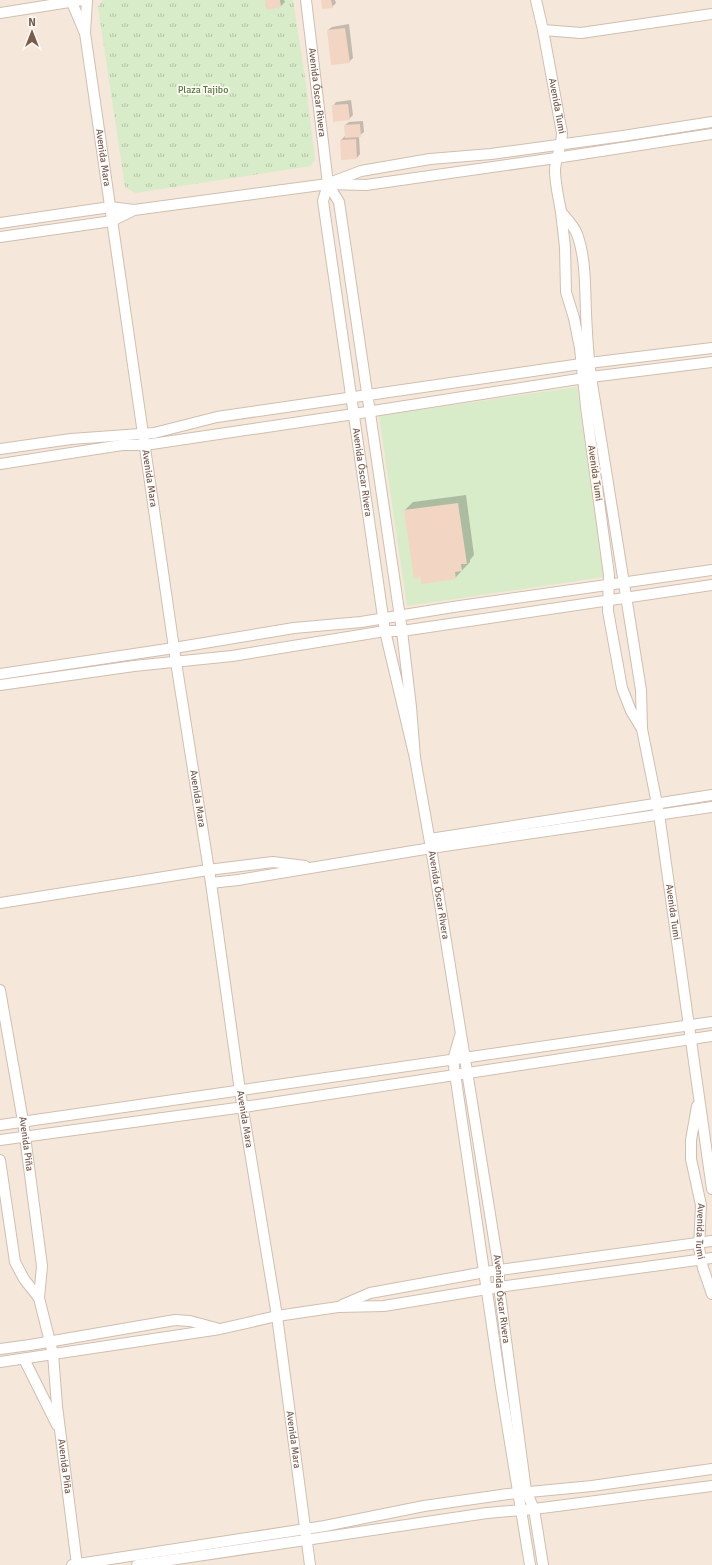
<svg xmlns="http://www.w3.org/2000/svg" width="712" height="1565" viewBox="0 0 712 1565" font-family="Signika,sans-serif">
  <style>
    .residential { fill: #f5e8da }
    .green { fill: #d8ecc9 }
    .park { fill: url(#park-tufts) }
    .shadow { fill: #0003 }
    .building { fill: #f3d5c3 }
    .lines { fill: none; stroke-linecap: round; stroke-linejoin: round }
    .minor-casing { stroke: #d1beb0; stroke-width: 12 }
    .minor { stroke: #fff; stroke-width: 10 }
    .labels { text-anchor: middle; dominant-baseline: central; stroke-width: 3.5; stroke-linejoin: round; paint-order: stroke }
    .park-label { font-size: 10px; fill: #537a41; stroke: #fffaf3 }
    .street-label { font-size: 10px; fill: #7a5c4d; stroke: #fffaf3 }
  </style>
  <defs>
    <pattern id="park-tufts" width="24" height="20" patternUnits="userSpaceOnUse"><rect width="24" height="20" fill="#d8ecc9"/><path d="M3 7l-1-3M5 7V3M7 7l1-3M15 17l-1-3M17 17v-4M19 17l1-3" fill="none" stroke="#b4c2a5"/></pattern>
  </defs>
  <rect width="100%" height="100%" fill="#fdf6ec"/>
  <path class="residential" d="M 0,0 L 712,0 L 712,1565 L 0,1565 Z"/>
  <path class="green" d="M 577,387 L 604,577 L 407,606 L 379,416 Z"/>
  <path class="park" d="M 103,0 L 293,0 L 305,77 L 315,159 L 311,166 L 135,193 L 125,187 L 98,7 Z"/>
  <path class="shadow" d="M 266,0 L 284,0 L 285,2 L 281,6 L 267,8 Z
    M 322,0 L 335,0 L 336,3 L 332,7 Z
    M 349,24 L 353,58 L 349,62 L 328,30 L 332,27 Z
    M 351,100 L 353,115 L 349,119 L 333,106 L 336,102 Z
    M 363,121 L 364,132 L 359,136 L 360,154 L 357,158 L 341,140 L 345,136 L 345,125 L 349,122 Z
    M 466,495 L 474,555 L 470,560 L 470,562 L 455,578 L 421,576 L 405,510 L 413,502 Z"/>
  <path class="building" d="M 265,0 L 280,0 L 281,7 L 267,10 Z
    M 321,0 L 331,0 L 333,8 L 322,9 Z
    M 345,28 L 350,63 L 331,65 L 327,30 Z
    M 348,104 L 350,120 L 333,122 L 332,105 Z
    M 360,124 L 361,137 L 345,138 L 344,125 Z
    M 356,139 L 357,159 L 341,160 L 340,140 Z
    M 458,503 L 467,564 L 461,564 L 462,571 L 455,572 L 456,579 L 421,584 L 421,577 L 414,579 L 404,510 Z"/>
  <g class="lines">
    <defs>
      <g id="minor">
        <path d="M 71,0 L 84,31"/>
        <path id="s1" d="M 87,0 L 85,33 L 176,662 L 211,883 L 240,1091 L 277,1316 L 310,1565"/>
        <path id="s2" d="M 306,0 L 328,184 L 323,201 L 385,631 L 415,758 L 411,707 L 402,631 L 339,202 L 328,184"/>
        <path id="s3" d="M 536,0 L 543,30 L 562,133 C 562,147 555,158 555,171 C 555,184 559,199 561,212"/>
        <path d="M 0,13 L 82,0"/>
        <path d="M 543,30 L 581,33 L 712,14"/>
        <path d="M 332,182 L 361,171 L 430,159 L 491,154 L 623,136 L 712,122"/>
        <path d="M 0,223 L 110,207 L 134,210 L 328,184 L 366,185 L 556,158 L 712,134"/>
        <path d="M 0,237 L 112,221 L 134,210"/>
        <path d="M 0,449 L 71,439 L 154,433 L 217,417 L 581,364 L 712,348"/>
        <path d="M 0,464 L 122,445 L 145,445 L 354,414 L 591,377 L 712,362"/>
        <path d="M 0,674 L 174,648 L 294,628 L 361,622 L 453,607 L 712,570"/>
        <path d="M 0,685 L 134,666 L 232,656 L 385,631 L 402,631 L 712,585"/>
        <path id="s4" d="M 642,729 L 631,711 L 622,688 L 608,611 L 609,575 L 586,407 L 580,348 L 574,318 L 566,292 L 565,247 L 561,212 C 567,219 574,226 577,234 C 586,258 585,289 586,313 C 587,335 588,356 591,377 L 641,690 L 642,729 L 659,814 L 712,1189"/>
        <path id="s5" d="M 415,758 L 431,848 L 499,1270 L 499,1287 L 526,1491 L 534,1509 L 543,1565"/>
        <path d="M 430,839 L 712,795"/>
        <path d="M 211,883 L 238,880 L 431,848 L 712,807"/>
        <path d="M 0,903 L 208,870 L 273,862 L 305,866"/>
        <path id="s6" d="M 0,990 L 23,1121 L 42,1266 L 39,1298 L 53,1354 L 57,1406 L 77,1565"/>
        <path d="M 460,1036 L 453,1060 L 501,1387 L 530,1565"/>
        <path id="s7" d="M 697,1106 L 691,1140 L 691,1159 L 701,1205 L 699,1248 L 703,1268 L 712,1294"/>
        <path d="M 0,1125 L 712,1022"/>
        <path d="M 0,1140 L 244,1107 L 712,1036"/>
        <path d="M 0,1160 L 15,1262 L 24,1279 L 39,1298"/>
        <path d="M 342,1305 L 370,1293 L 485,1272 L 712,1241"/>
        <path d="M 0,1349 L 30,1345 L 175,1320 L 190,1321 L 216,1328"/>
        <path d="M 24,1359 L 57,1425"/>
        <path d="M 0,1362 L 220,1329 L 277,1316 L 338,1307 L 384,1306 L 499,1287 L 712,1258"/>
        <path d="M 72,1565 L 325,1526 L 424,1506 L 508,1494 L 592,1486 L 712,1469"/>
        <path d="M 137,1565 L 487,1513 L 534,1509 L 712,1486"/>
      </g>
    </defs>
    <use href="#minor" class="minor-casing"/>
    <use href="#minor" class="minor"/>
  </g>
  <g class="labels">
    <g class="park-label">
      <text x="203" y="90">Plaza Tajibo</text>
    </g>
    <g class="street-label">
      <text stroke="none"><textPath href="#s2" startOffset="93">Avenida Óscar Rivera</textPath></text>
      <text stroke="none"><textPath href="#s3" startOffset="108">Avenida Tumi</textPath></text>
      <text stroke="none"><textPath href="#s1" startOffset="159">Avenida Mara</textPath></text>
      <text stroke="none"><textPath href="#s2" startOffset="477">Avenida Óscar Rivera</textPath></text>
      <text transform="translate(595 473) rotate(82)">Avenida Tumi</text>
      <text stroke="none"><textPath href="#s1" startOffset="483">Avenida Mara</textPath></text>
      <text stroke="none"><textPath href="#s1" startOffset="807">Avenida Mara</textPath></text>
      <text stroke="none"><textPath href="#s5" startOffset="139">Avenida Óscar Rivera</textPath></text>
      <text stroke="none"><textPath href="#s4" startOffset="1240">Avenida Tumi</textPath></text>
      <text stroke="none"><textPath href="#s1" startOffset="1131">Avenida Mara</textPath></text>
      <text stroke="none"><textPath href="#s6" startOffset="156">Avenida Piña</textPath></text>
      <text stroke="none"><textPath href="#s7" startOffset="127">Avenida Tumi</textPath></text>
      <text stroke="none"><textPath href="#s5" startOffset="548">Avenida Óscar Rivera</textPath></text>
      <text stroke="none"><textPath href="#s1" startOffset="1455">Avenida Mara</textPath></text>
      <text stroke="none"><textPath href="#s6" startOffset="482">Avenida Piña</textPath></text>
    </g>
  </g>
  <g transform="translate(32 32)" stroke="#fffaf3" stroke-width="3" paint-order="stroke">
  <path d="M0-3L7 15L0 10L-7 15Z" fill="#7a5c4d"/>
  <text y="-6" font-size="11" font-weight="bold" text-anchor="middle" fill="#7a5c4d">N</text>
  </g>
</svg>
